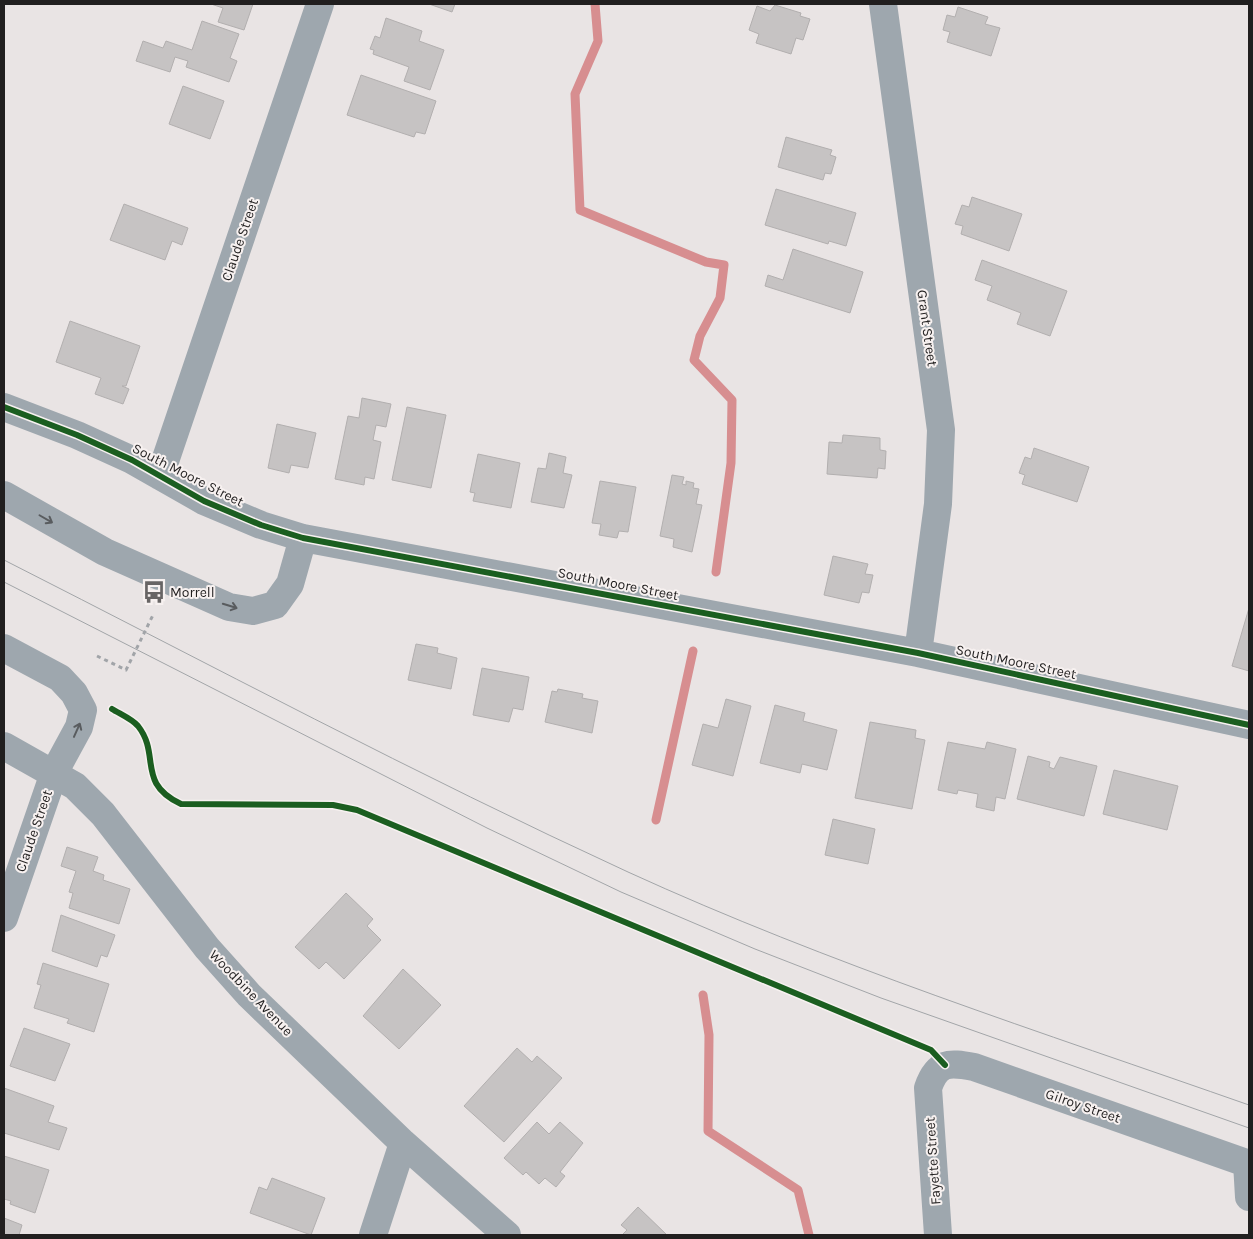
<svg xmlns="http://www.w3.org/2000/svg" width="1253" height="1239" viewBox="0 0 1253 1239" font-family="Karla,sans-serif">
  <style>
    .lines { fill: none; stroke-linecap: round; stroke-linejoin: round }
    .stream { stroke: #d78e90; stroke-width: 9 }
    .building { fill: #c6c3c3; stroke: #b2afaf }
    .path { stroke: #a1a4a8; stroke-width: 3; stroke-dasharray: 4 4; stroke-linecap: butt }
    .minor { stroke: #9ea7ae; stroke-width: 28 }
    .tram { stroke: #a2a5a8; stroke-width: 1 }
    .cycleway-casing { stroke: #f7f1f0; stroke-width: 9 }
    .cycleway { stroke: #1b5e20; stroke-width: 6 }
    .oneway { stroke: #595c5f }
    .labels { text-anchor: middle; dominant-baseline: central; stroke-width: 4; stroke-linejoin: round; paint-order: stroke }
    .street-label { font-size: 14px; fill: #211f1f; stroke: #f7f1f0 }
    .poi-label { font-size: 14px; fill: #211f1f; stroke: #f7f1f0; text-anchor: start }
  </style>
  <rect width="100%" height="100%" fill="#e9e4e4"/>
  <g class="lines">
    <path class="stream" d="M 595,4 L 598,41 L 575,94 L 580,210 L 706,262 L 724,265 L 720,298 L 700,336 L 694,360 L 732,400 L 731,463 L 716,572
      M 656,820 L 693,651
      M 703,995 L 709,1035 L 708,1131 L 798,1190 L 809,1235"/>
  </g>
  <path class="building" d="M 211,4 L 253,4 L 244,30 L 218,22 L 223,8 Z
    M 429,4 L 455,4 L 452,12 Z
    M 775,5 L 801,13 L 800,16 L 810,19 L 803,40 L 796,38 L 791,54 L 756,43 L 759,34 L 749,30 L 757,6 L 770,11 Z
    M 958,7 L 988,17 L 985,24 L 1000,28 L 991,56 L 947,42 L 950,32 L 943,30 L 947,15 L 955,17 Z
    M 386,18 L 422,31 L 419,41 L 444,50 L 430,90 L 404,81 L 409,67 L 373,54 L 374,50 L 370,49 L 375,36 L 380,38 Z
    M 202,21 L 239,34 L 230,58 L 237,61 L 229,82 L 186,67 L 188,61 L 175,57 L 170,72 L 136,61 L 143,41 L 163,48 L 166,41 L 192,50 Z
    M 361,75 L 436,101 L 425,134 L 416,132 L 414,137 L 347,115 Z
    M 183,86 L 224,101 L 210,139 L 169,124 Z
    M 786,137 L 832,150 L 830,155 L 836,157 L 831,174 L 825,173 L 823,180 L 778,167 Z
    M 776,189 L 856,213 L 846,246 L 829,241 L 828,244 L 765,225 Z
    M 972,197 L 1022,214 L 1009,251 L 961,234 L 963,226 L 955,224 L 962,205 L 969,207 Z
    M 124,204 L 188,228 L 182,245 L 172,241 L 165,260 L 110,240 Z
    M 793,249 L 863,272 L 850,313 L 765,286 L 768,275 L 783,280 Z
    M 982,260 L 1067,291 L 1050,336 L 1017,324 L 1021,313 L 987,300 L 992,286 L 975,280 Z
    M 70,321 L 140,346 L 126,386 L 122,386 L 129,389 L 123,404 L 95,394 L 101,378 L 56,362 Z
    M 362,398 L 391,404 L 386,427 L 376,425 L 373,440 L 381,442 L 374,479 L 365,477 L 364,485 L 335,479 L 348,416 L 359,418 Z
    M 407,407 L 446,415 L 431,488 L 392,480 Z
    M 277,424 L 316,433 L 308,468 L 291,465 L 289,473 L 268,468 Z
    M 843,435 L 880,438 L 880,450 L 886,451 L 885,469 L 878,468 L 877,478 L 827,474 L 829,442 L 842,443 Z
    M 1034,448 L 1089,467 L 1077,502 L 1022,484 L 1025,475 L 1019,473 L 1025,457 L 1031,459 Z
    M 549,453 L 566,457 L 563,473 L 572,475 L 564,508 L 531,502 L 538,468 L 546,469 Z
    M 478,454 L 520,463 L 511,508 L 473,501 L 475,493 L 470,492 Z
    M 672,475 L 684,477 L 682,484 L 686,485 L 686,481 L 694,483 L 693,488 L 699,489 L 696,504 L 702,505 L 692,552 L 673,547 L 674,539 L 660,536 Z
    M 600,481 L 636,487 L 628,532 L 619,531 L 617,538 L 599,535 L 601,524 L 592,523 Z
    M 833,556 L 868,564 L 865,574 L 873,575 L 869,593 L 862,592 L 859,603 L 824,595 Z
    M 1249,608 L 1249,671 L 1232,666 Z
    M 416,644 L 438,648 L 437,653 L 457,658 L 451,689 L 408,680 Z
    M 482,668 L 529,677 L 523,710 L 513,708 L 509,722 L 473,715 Z
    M 558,689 L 583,694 L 582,698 L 598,701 L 592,733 L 545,722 L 552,691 L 557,692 Z
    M 726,699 L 751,706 L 733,776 L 692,765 L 703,724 L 718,728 Z
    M 775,705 L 805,713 L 803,721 L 837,730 L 827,770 L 802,764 L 800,773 L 760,763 Z
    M 870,722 L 916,730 L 915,738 L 925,740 L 912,809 L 855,798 Z
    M 948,742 L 985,749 L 987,742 L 1016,749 L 1005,799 L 996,797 L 994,811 L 976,807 L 978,794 L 958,790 L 957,794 L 938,790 Z
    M 1028,756 L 1050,762 L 1049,767 L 1054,769 L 1060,757 L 1097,766 L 1084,816 L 1017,799 Z
    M 1114,770 L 1178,786 L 1167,830 L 1103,814 Z
    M 833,819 L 875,829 L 868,864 L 825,855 Z
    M 67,847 L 98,857 L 93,871 L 104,875 L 103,880 L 130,889 L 119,924 L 69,908 L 73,893 L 69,892 L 76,871 L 61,866 Z
    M 346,893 L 373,919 L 367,926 L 381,940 L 344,979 L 326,962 L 319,969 L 295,947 Z
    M 61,915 L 115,935 L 107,957 L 101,955 L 97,967 L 52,951 Z
    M 43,963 L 109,984 L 94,1032 L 67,1023 L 69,1019 L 34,1008 L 41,985 L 37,984 Z
    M 403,969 L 441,1005 L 399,1049 L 363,1016 Z
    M 24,1028 L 70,1044 L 55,1081 L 10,1066 Z
    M 517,1048 L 532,1062 L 537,1056 L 562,1078 L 504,1142 L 464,1106 Z
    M 4,1088 L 54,1106 L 48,1122 L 67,1128 L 59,1150 L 4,1133 Z
    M 537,1122 L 549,1134 L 560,1122 L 583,1143 L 560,1172 L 565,1176 L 556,1187 L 545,1178 L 539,1184 L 526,1172 L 523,1175 L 504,1158 Z
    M 4,1156 L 49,1170 L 35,1213 L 10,1204 L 11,1201 L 4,1199 Z
    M 272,1178 L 325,1198 L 311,1235 L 250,1213 L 259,1187 L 267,1190 Z
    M 638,1207 L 667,1235 L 622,1235 L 627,1230 L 621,1225 Z
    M 4,1218 L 22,1225 L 19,1235 L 4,1235 Z"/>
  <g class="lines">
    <path class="path" d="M 97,656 L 126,670 L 153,615"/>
    <path class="minor" d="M 883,4 L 941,430 L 938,504 L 918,653
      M 4,407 L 77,435 L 132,460 L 204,501 L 261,525 L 303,538 L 918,653 L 1249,725
      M 160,476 L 320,4
      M 4,495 L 105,552 L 229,607 L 253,611 L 275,605 L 290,584 L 303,538
      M 4,648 L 60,678 L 74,693 L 83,710 L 79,727 L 54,773 L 4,918
      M 4,746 L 75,786 L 103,814 L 207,948 L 249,995 L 403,1143 L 507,1235
      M 1247,1163 L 1249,1197
      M 373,1235 L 403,1143
      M 938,1235 L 928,1088 C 937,1062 948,1062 974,1067 L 1249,1164"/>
    <path class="tram" d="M 4,560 C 211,665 417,775 628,872 C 829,964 1041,1032 1249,1105
      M 4,582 L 487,828 L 621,892 L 755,949 L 881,998 L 1249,1128"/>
    <defs>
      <path id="cycleway" d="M 4,407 L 77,435 L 132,460 L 204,501 L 261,525 L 303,538 L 918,653 L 1249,725
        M 112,709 C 120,714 132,719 138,726 C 161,755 136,783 181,804 L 333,805 L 357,810 L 931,1050 L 945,1065"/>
    </defs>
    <use href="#cycleway" class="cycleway-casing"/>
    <use href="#cycleway" class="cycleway"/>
  </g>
  <defs><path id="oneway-shaft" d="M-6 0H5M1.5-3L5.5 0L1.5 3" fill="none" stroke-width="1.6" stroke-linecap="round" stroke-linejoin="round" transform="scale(1.25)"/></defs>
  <g class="oneway">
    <use href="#oneway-shaft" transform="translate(46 519) rotate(30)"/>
    <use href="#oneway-shaft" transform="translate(230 606) rotate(17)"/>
    <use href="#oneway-shaft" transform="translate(77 730) rotate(-66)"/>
  </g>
  <defs>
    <symbol id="bus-bare" viewBox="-9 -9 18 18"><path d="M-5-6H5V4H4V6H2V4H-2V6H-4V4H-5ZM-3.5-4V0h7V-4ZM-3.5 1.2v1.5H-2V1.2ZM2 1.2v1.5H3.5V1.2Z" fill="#676464" stroke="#f7f1f0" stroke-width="2.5" paint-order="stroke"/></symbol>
  </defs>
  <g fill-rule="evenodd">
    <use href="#bus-bare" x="138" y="576" width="32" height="32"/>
  </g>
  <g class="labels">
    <g class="street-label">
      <text transform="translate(240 240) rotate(-71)">Claude Street</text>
      <text transform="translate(927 328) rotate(82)">Grant Street</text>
      <text transform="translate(188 475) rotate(27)">South Moore Street</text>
      <text transform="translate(618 584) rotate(11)">South Moore Street</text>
      <text transform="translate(1016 662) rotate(12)">South Moore Street</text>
      <text transform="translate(34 831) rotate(-71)">Claude Street</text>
      <text transform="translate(251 993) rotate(46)">Woodbine Avenue</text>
      <text transform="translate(1083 1106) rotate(19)">Gilroy Street</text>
      <text transform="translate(933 1161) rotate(-94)">Fayette Street</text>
    </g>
    <g class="poi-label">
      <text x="170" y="592">Morrell</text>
    </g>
  </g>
  <rect width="1253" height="1239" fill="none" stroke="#211f1f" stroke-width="10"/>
</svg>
